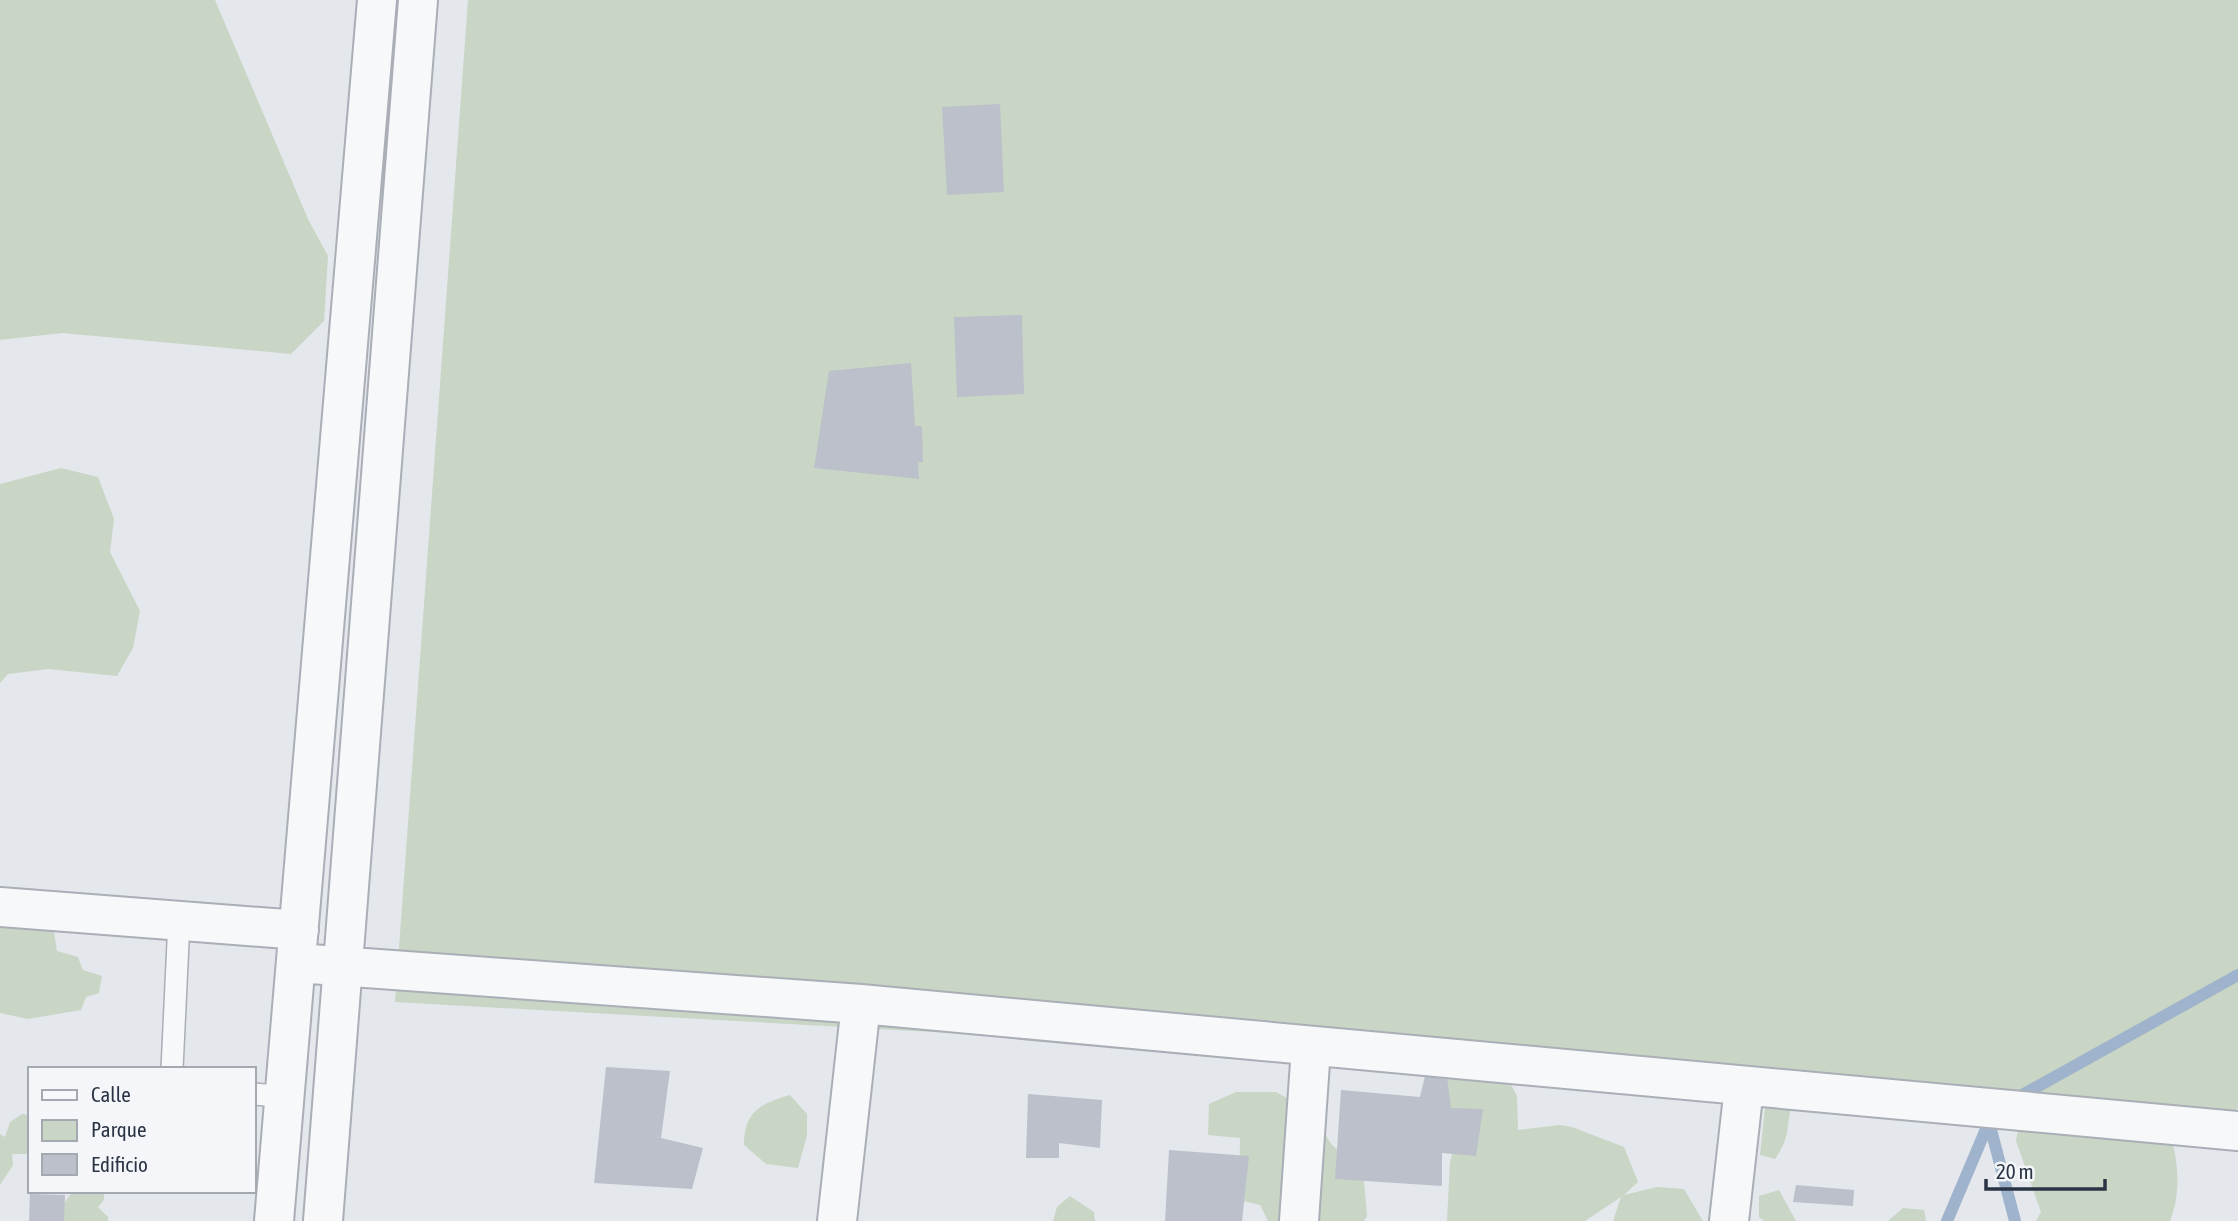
<svg xmlns="http://www.w3.org/2000/svg" width="2238" height="1221" viewBox="0 0 2238 1221" font-family="'Asap Condensed',sans-serif">
  <style>
    .green { fill: #c9d6c5 }
    .lines { fill: none; stroke-linecap: round; stroke-linejoin: round }
    .stream { stroke: #9fb4cc; stroke-width: 12 }
    .building { fill: #bbc0ca }
    .lane-casing { stroke: #a9aeb7; stroke-width: 24 }
    .street-casing { stroke: #a9aeb7; stroke-width: 42 }
    .lane { stroke: #f7f8fa; stroke-width: 21 }
    .street { stroke: #f7f8fa; stroke-width: 38 }
  </style>
  <rect width="100%" height="100%" fill="#e4e7ec"/>
  <path class="green" d="M 0,0 L 215,0 L 308,219 L 328,256 L 324,321 L 291,354 L 62,333 L 0,340 Z
    M 468,0 L 2238,0 L 2238,1108 L 2228,1118 L 2167,1121 C 2177,1154 2183,1188 2170,1221 L 2036,1221 L 2041,1212 L 2016,1141 L 2024,1094 L 1506,1075 L 1517,1096 L 1518,1130 L 1559,1125 L 1572,1127 L 1624,1147 L 1638,1182 L 1624,1195 L 1657,1187 L 1684,1189 L 1703,1221 L 1613,1221 L 1621,1197 L 1585,1221 L 1447,1221 L 1450,1162 L 1458,1133 L 1422,1093 L 1434,1071 L 1469,1062 L 395,1002 Z
    M 61,468 L 98,477 L 114,519 L 110,552 L 140,611 L 133,648 L 117,676 L 48,669 L 8,674 L 0,683 L 0,484 Z
    M 39,917 L 54,932 L 57,951 L 78,957 L 83,970 L 102,976 L 99,993 L 86,997 L 81,1010 L 28,1019 L 0,1013 L 0,919 Z
    M 1782,1091 L 1793,1101 C 1785,1127 1792,1135 1775,1159 L 1760,1155 L 1765,1108 Z
    M 1236,1092 L 1276,1092 L 1311,1112 L 1332,1145 L 1363,1171 L 1367,1216 L 1364,1221 L 1268,1221 L 1260,1205 L 1239,1200 L 1240,1138 L 1208,1135 L 1209,1104 Z
    M 790,1095 L 807,1114 L 807,1135 L 798,1168 L 766,1164 L 744,1145 C 744,1112 761,1103 790,1095 Z
    M 22,1114 L 30,1115 L 30,1154 L 12,1154 L 13,1165 L 0,1185 L 0,1134 L 5,1137 L 10,1122 Z
    M 1779,1190 L 1796,1221 L 1764,1221 L 1759,1217 L 1759,1196 Z
    M 73,1191 L 104,1191 L 104,1200 L 98,1207 L 108,1217 L 108,1221 L 56,1221 L 60,1209 Z
    M 1070,1196 L 1094,1212 L 1095,1221 L 1053,1221 L 1057,1207 Z
    M 1903,1208 L 1924,1210 L 1926,1221 L 1888,1221 Z"/>
  <g class="lines">
    <path class="stream" d="M 2024,1094 L 2238,975
      M 1989,1122 L 2015,1221
      M 1947,1221 L 1989,1122"/>
  </g>
  <path class="building" d="M 1000,104 L 1004,192 L 947,195 L 942,107 Z
    M 1022,315 L 1024,394 L 957,397 L 954,317 Z
    M 911,363 L 915,426 L 922,426 L 923,462 L 918,462 L 919,479 L 814,468 L 829,371 Z
    M 606,1067 L 670,1071 L 661,1138 L 703,1148 L 692,1189 L 594,1183 Z
    M 1425,1076 L 1447,1077 L 1451,1108 L 1483,1109 L 1476,1156 L 1442,1153 L 1442,1186 L 1335,1179 L 1341,1090 L 1420,1097 Z
    M 1028,1094 L 1102,1100 L 1100,1148 L 1059,1143 L 1059,1158 L 1026,1158 Z
    M 1169,1150 L 1249,1156 L 1242,1221 L 1165,1221 Z
    M 1796,1185 L 1854,1190 L 1853,1206 L 1793,1202 Z
    M 30,1194 L 65,1195 L 64,1221 L 29,1221 Z"/>
  <g class="lines">
    <defs>
      <path id="lane" d="M 172,1069 L 179,921
        M 254,1094 L 286,1097"/>
      <path id="street" d="M 0,907 L 299,930
        M 297,963 L 861,1004 L 2238,1131
        M 274,1221 L 377,0
        M 323,1221 L 418,0
        M 837,1221 L 861,1004
        M 1299,1221 L 1311,1048
        M 1729,1221 L 1744,1087"/>
    </defs>
    <use href="#lane" class="lane-casing"/>
    <use href="#street" class="street-casing"/>
    <use href="#lane" class="lane"/>
    <use href="#street" class="street"/>
  </g>
  <rect x="28" y="1067" width="228" height="126" fill="#f4f6f9" stroke="#a4a8b1" stroke-width="2"/>
  <rect x="42" y="1090" width="35" height="10" fill="#f7f8fa" stroke="#a4a8b1" stroke-width="2"/>
  <text x="91" y="1102" font-size="21" fill="#2b3445">Calle</text>
  <rect x="42" y="1120" width="35" height="21" fill="#c9d6c5" stroke="#a4a8b1" stroke-width="2"/>
  <text x="91" y="1137" font-size="21" fill="#2b3445">Parque</text>
  <rect x="42" y="1154" width="35" height="21" fill="#bbc0ca" stroke="#a4a8b1" stroke-width="2"/>
  <text x="91" y="1172" font-size="21" fill="#2b3445">Edificio</text>
  <path d="M1986 1179v10h119v-10" fill="none" stroke="#2b3445" stroke-width="3.5"/>
  <text x="1996" y="1179" font-size="21" fill="#2b3445" stroke="#f4f6f9" stroke-width="5" paint-order="stroke">20 m</text>
</svg>
